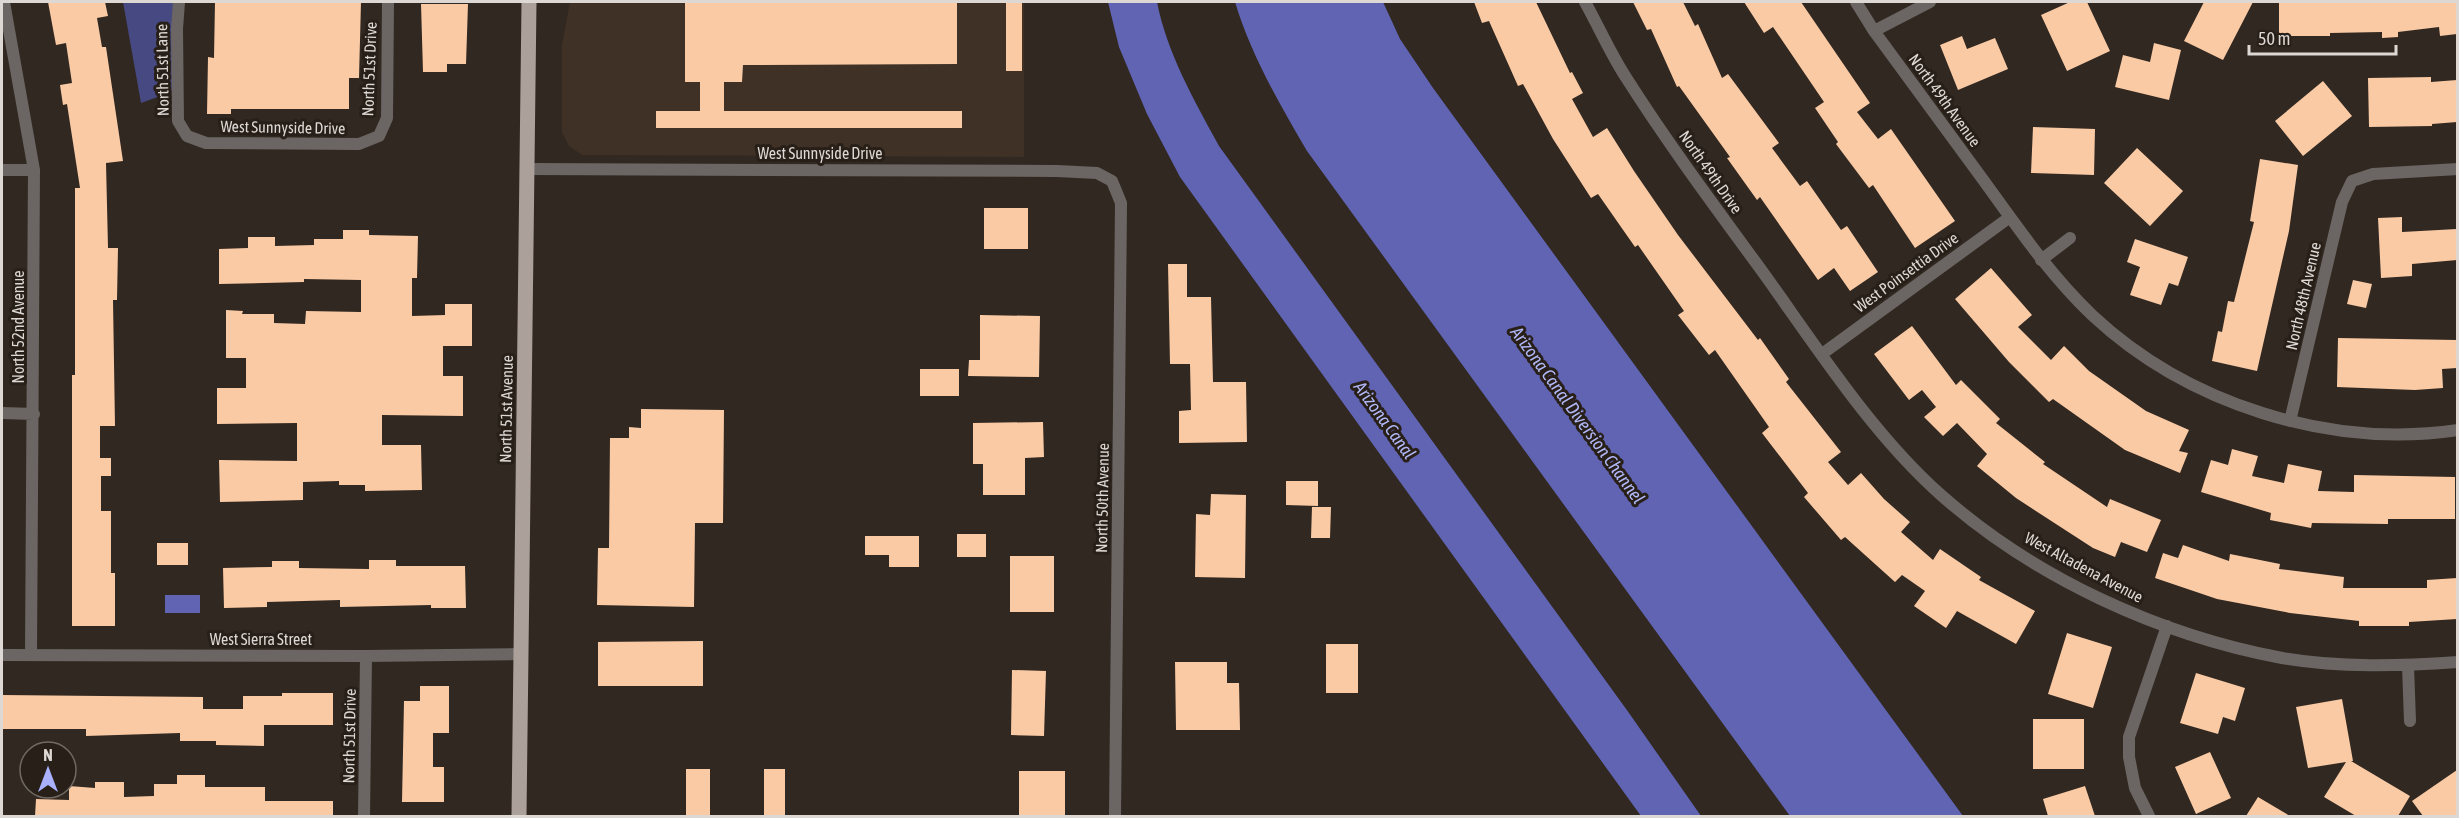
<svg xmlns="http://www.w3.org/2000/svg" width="2459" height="818" viewBox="0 0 2459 818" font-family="'Asap Condensed',sans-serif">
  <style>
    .built { fill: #3f3125 }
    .green { fill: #464982 }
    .water { fill: #6064b3 }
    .building { fill: #facaa5 }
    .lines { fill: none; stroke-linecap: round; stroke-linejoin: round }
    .minor { stroke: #6b6663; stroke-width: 12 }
    .primary { stroke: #aba19a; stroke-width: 15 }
    .labels { text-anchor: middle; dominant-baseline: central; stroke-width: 6; stroke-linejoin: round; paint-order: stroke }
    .street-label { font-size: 16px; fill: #ded8d4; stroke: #271f18 }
    .water-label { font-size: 18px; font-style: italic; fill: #b1b8f8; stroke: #271f18 }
  </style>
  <rect width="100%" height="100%" fill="#312821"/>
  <path class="built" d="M 570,2 L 1024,2 L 1024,157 L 582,155 L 569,146 L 562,132 L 562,45 Z"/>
  <path class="green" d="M 123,2 L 179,2 L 177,90 L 141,103 Z"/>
  <path class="water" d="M 1108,2 L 1157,2 C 1167,53 1194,100 1219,146 L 1629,713 L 1701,816 L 1641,816 L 1180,177 L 1147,114 L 1119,47 Z
    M 1235,2 L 1383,2 L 1400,39 L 1433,88 L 1963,816 L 1790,816 L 1307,151 C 1279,103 1251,55 1235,2 Z
    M 165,595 L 200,595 L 200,613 L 165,613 Z"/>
  <path class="building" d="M 48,2 L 105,2 L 108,16 L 97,18 L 102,47 L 106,47 L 123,161 L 106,163 L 108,248 L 118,248 L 117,300 L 113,300 L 115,426 L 100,426 L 100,458 L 111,458 L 111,476 L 101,476 L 101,511 L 111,511 L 111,573 L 115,573 L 115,626 L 72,626 L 72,375 L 75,375 L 75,188 L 80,188 L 67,104 L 63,105 L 60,85 L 72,83 L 66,43 L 56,45 Z
    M 215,2 L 307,3 L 307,2 L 361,2 L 359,78 L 349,78 L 349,109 L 231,109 L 231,114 L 207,114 L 208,57 L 214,58 Z
    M 685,2 L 957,2 L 957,64 L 743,65 L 742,82 L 724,82 L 724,111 L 962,111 L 962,128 L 656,128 L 656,111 L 700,111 L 700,82 L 685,82 Z
    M 1006,2 L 1022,2 L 1022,71 L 1006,71 Z
    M 1474,2 L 1536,2 L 1570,73 L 1572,72 L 1583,93 L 1572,99 L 1593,137 L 1607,128 L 1634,171 L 1678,235 L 1758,340 L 1760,338 L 1789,379 L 1786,382 L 1841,452 L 1828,462 L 1848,485 L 1861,473 L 1884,499 L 1910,522 L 1901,532 L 1933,560 L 1940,549 L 1981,577 L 1979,580 L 2035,611 L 2016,644 L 1957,611 L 1946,628 L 1914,606 L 1925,591 L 1902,575 L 1895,582 L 1845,537 L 1841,540 L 1804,497 L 1808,493 L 1762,433 L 1769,427 L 1715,350 L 1709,355 L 1678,315 L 1684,311 L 1638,245 L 1635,247 L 1598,194 L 1591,198 L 1553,139 L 1523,84 L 1518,86 L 1489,21 L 1482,23 Z
    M 1633,2 L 1683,2 L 1695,26 L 1698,24 L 1722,78 L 1728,74 L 1779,143 L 1772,148 L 1800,186 L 1807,181 L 1841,230 L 1847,226 L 1878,272 L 1850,291 L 1834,268 L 1818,280 L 1760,197 L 1757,200 L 1727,158 L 1730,157 L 1679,86 L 1677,87 L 1651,29 L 1647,30 Z
    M 1744,2 L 1801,2 L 1870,103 L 1857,112 L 1878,139 L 1891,129 L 1955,221 L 1915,248 L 1873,185 L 1869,188 L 1836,144 L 1838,142 L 1815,108 L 1824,102 L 1773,27 L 1764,33 Z
    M 2070,2 L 2087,2 L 2110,51 L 2067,71 L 2041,15 Z
    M 2204,2 L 2253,2 L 2223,60 L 2184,41 Z
    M 2279,2 L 2457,2 L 2457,34 L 2440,36 L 2439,27 L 2398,32 L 2398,37 L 2382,38 L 2382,32 L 2330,33 L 2330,36 L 2279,36 Z
    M 421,4 L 468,4 L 466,64 L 447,64 L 447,72 L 423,72 Z
    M 1962,36 L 1967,49 L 1995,38 L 2008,69 L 1958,90 L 1940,45 Z
    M 2154,43 L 2181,50 L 2169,100 L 2115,87 L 2123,55 L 2150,62 Z
    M 2431,77 L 2431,82 L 2457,80 L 2457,122 L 2432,124 L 2432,126 L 2369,127 L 2368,78 Z
    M 2323,81 L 2352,116 L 2303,156 L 2275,121 Z
    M 2033,127 L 2095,129 L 2094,175 L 2031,173 Z
    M 2137,148 L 2183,191 L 2150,226 L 2104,183 Z
    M 2260,159 L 2298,165 L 2289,231 L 2257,371 L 2212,361 L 2218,331 L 2222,332 L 2228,301 L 2234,302 L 2254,222 L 2250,221 Z
    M 984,208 L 1028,208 L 1028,249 L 984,249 Z
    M 2402,217 L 2402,232 L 2457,229 L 2457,260 L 2412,264 L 2412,276 L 2381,278 L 2378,218 Z
    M 343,230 L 369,230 L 369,235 L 418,236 L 417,278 L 412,278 L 412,316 L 445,315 L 445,304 L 472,304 L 472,346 L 443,346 L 443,376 L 463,376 L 463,416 L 382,415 L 382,445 L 421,445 L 422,490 L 365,491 L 365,485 L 339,485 L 339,481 L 303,482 L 303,500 L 220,502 L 219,460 L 297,461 L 297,423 L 217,424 L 217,388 L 246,388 L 246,358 L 226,358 L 226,310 L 243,311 L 242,314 L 274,314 L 274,323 L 305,324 L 306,311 L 361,312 L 361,280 L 304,279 L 304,282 L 219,284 L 219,249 L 248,248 L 248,237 L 275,237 L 275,246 L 314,245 L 314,239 L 343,239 Z
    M 2135,239 L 2188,257 L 2178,286 L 2169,283 L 2161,305 L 2130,295 L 2140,267 L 2127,262 Z
    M 1168,264 L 1187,264 L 1187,297 L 1211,297 L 1213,382 L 1246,382 L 1247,442 L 1179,443 L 1179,411 L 1191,410 L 1190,364 L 1170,364 Z
    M 1991,268 L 2032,315 L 2018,327 L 2051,360 L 2064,346 L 2089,371 L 2146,411 L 2189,430 L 2179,451 L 2188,453 L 2180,473 L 2125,450 L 2053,399 L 2049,402 L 2009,362 L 1955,299 Z
    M 2353,280 L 2372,284 L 2366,308 L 2347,304 Z
    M 980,315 L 1040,316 L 1039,377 L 968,376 L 969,360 L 980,360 Z
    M 1912,326 L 1956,385 L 1961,380 L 2000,419 L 1996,423 L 2045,462 L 2043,464 L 2107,507 L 2110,499 L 2161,520 L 2147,552 L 2121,542 L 2115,557 L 2093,548 L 2016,498 L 1977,466 L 1987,454 L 1957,423 L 1943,436 L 1924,417 L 1936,407 L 1922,390 L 1909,400 L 1874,354 Z
    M 2338,338 L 2457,340 L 2457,368 L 2442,369 L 2443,388 L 2415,390 L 2337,387 Z
    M 920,369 L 959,369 L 959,396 L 920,396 Z
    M 641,409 L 724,410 L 723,523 L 695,523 L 694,607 L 597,605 L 598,548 L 609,548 L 610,438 L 629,438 L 629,427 L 641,428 Z
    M 1043,422 L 1044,457 L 1025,458 L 1025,495 L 983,495 L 983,464 L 973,464 L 973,423 Z
    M 2232,449 L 2258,456 L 2252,476 L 2284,483 L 2288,464 L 2322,471 L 2318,491 L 2354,492 L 2354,475 L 2455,477 L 2455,519 L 2388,519 L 2388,524 L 2312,523 L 2311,528 L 2270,520 L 2271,513 L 2201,492 L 2211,460 L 2228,465 Z
    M 1286,481 L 1318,481 L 1318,506 L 1286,505 Z
    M 1211,494 L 1246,495 L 1245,578 L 1195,577 L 1196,514 L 1210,515 Z
    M 1312,507 L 1331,507 L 1330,538 L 1311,538 Z
    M 957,534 L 986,534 L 986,557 L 957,557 Z
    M 865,536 L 919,536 L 919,567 L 889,567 L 889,555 L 865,555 Z
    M 157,543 L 188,543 L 188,565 L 157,565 Z
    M 2183,545 L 2229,561 L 2230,554 L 2280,564 L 2279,569 L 2344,577 L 2343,588 L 2427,588 L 2427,580 L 2457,578 L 2457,619 L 2409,622 L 2409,626 L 2359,626 L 2359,621 L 2290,613 L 2217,599 L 2155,578 L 2163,553 L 2178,558 Z
    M 1010,556 L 1054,556 L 1054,612 L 1010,612 Z
    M 369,560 L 396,560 L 396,566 L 465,566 L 466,608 L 431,608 L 431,605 L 340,607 L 340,600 L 267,602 L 267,607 L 224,608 L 223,568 L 272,567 L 272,561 L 299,561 L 299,568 L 369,569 Z
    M 2067,633 L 2112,647 L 2093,708 L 2048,694 Z
    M 703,641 L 703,686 L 598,686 L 598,642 Z
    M 1326,644 L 1358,644 L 1358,693 L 1326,693 Z
    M 1175,662 L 1227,662 L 1227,683 L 1239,683 L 1240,730 L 1176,730 Z
    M 1012,670 L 1046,671 L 1044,736 L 1011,735 Z
    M 2196,673 L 2245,688 L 2235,721 L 2223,717 L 2218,734 L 2180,723 Z
    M 420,686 L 449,686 L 449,733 L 433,733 L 433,767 L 444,767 L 444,802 L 402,802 L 404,701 L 420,701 Z
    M 282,693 L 333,693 L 333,725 L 264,725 L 264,746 L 216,745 L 216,741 L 180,741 L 180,733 L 86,736 L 86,729 L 2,729 L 2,695 L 203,697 L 203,709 L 243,709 L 243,696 L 282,696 Z
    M 2342,699 L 2353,761 L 2351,761 L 2410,796 L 2398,816 L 2356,816 L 2324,797 L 2346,762 L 2308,768 L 2296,707 Z
    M 2033,719 L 2084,719 L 2084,769 L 2033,769 Z
    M 2210,752 L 2231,798 L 2196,814 L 2175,767 Z
    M 686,769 L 710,769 L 710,816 L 686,816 Z
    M 764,769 L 785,769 L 785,816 L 764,816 Z
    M 2457,770 L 2457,816 L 2423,816 L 2412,801 Z
    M 1019,771 L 1065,771 L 1065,816 L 1019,816 Z
    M 177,775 L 205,775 L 205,787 L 265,787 L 265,801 L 333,801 L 333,816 L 35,816 L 36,799 L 69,800 L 69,786 L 95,788 L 95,782 L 124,782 L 124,797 L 154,796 L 154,784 L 177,784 Z
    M 2085,786 L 2095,816 L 2048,816 L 2043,799 Z
    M 2258,797 L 2290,816 L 2246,816 Z"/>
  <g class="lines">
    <path class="minor" d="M 4,2 L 34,170 L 31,655
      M 179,2 L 177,29 L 178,121 L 187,136 L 206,143 L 359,144 L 379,136 L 387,118 L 388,2
      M 1585,2 C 1599,27 1611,55 1627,79 C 1669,145 1716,208 1762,271 C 1816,346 1872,434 1941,495 C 2035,578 2159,635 2282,658 C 2339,668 2400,666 2458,662
      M 1856,2 L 1874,31 C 1911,81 1947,131 1984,181 C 2018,228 2050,275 2092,315 C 2187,404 2329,449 2458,430
      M 1874,31 L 1930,2
      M 526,169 L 1057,171 L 1097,173 L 1112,181 L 1121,203 L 1115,816
      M 2,170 L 34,170
      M 2041,260 L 2070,238
      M 1822,354 L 2010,217
      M 2,413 L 34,414
      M 2290,421 L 2342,202 L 2352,181 L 2373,174 L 2458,169
      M 2,655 L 366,656 L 521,654
      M 2408,666 L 2410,721
      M 364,816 L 366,656
      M 2149,816 L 2135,788 L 2129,757 L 2129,737 L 2167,626"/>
    <path class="primary" d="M 519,816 L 529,2"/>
  </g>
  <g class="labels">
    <g class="street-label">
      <text transform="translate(369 69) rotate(-88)">North 51st Drive</text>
      <text transform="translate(162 70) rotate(-91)">North 51st Lane</text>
      <text transform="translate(1945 100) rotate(54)">North 49th Avenue</text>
      <text transform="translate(283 127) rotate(1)">West Sunnyside Drive</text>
      <text x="820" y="153">West Sunnyside Drive</text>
      <text transform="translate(1711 172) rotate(55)">North 49th Drive</text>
      <text transform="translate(1906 272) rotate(-36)">West Poinsettia Drive</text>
      <text transform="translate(2303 296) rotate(-77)">North 48th Avenue</text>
      <text transform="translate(18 327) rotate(-90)">North 52nd Avenue</text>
      <text transform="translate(506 409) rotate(-89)">North 51st Avenue</text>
      <text transform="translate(1102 498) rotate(-89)">North 50th Avenue</text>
      <text transform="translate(2084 567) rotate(28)">West Altadena Avenue</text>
      <text x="261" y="639">West Sierra Street</text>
      <text transform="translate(349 736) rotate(-89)">North 51st Drive</text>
    </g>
    <g class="water-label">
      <text transform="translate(1578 415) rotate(54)">Arizona Canal Diversion Channel</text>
      <text transform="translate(1385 420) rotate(54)">Arizona Canal</text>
    </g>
  </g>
  <rect width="2459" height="818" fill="none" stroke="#ded8d4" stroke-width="6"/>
  <g transform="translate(48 770)"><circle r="28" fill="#271f18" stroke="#706963" stroke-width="1.5"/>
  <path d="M0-4.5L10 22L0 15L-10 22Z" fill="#a9b0fc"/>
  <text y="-9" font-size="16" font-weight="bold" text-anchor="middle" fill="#ded8d4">N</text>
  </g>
  <path d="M2249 45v9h147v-9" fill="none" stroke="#ded8d4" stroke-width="3"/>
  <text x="2258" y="45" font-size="18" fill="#ded8d4" stroke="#271f18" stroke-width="4.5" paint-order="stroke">50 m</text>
</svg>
